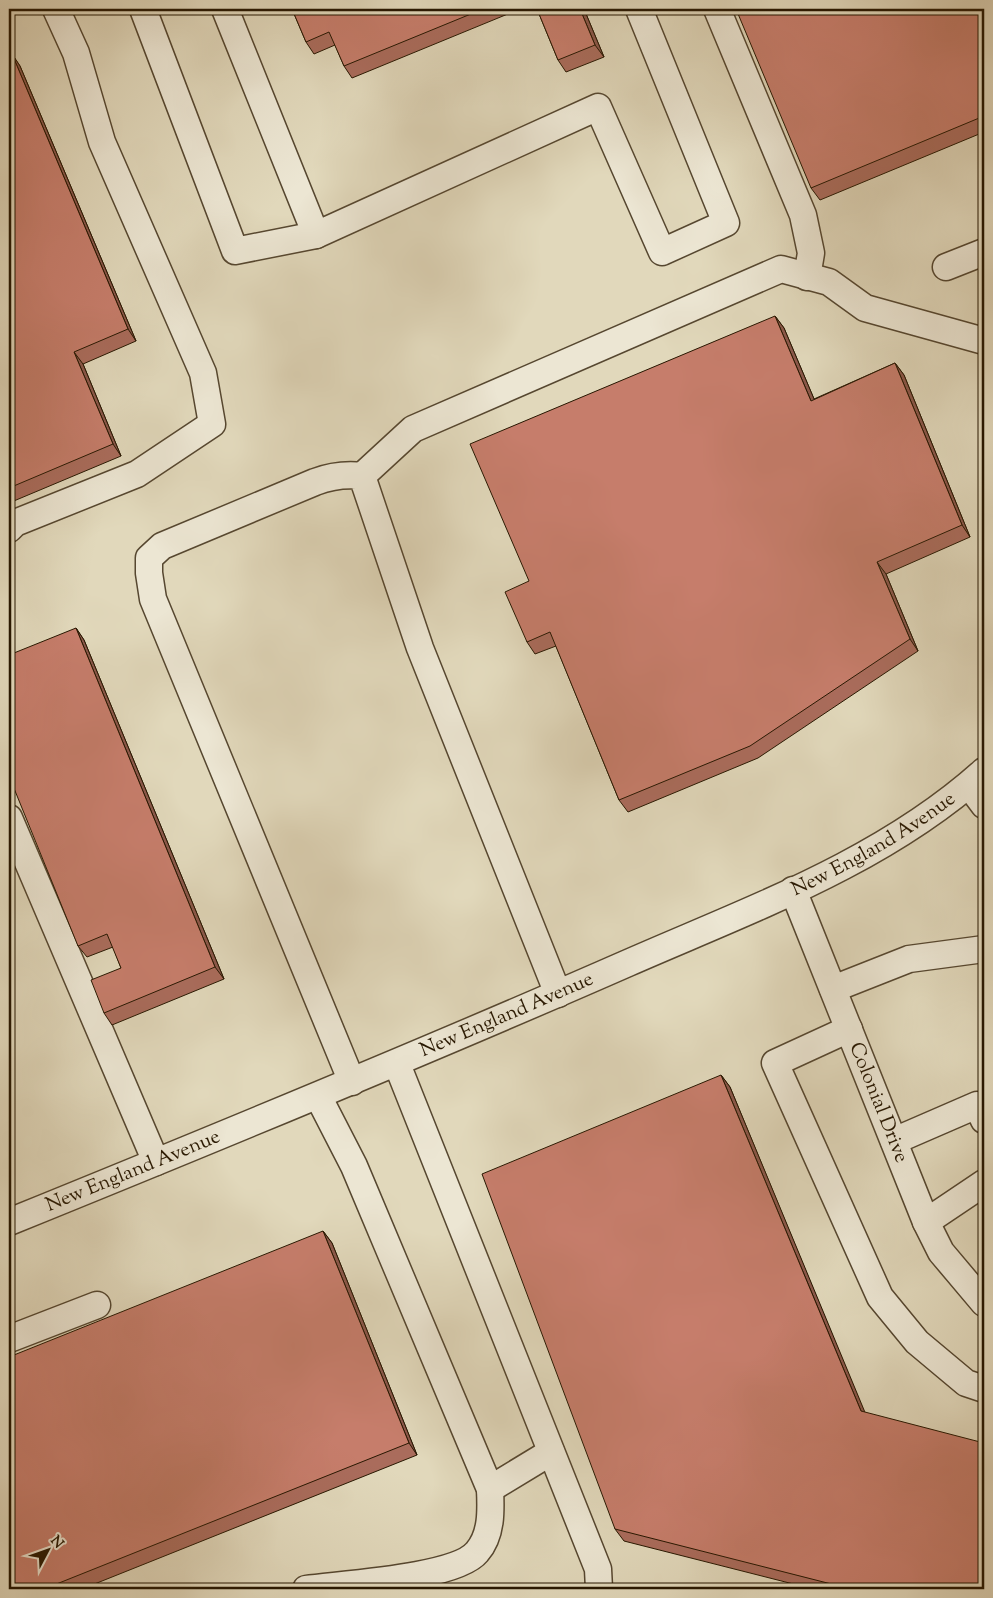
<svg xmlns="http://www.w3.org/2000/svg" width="993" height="1598" viewBox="0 0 993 1598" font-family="'Sorts Mill Goudy',serif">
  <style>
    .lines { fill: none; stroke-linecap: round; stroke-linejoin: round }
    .minor-casing { stroke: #564730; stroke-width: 29 }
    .minor { stroke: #ece6d3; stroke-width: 26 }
    .wall { fill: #aa6c5c; stroke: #271701 }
    .shaded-wall { fill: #8b584b; stroke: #271701 }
    .building { fill: #c67d6b; stroke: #271701 }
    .labels { text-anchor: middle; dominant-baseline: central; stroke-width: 4; stroke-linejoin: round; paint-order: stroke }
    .street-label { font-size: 20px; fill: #271701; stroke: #ece6d3 }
  </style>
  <rect width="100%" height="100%" fill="#e1d8bb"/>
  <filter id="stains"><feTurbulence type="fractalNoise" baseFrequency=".004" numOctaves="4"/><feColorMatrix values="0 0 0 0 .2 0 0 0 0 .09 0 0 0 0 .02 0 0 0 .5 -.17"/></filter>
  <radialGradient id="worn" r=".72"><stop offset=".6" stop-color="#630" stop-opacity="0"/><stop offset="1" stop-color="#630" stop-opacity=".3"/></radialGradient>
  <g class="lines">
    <defs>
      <g id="minor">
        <path d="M 143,9 L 235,251 L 316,235"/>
        <path d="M 225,9 L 316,235 L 598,107 L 662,252 L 726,223 L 639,9"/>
        <path d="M 717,9 L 803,215 L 811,253 L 807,277"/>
        <path d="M 946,267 L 984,252"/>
        <path d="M 362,476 L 413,429 L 781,269 L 829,282 L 865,308 L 984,341"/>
        <path d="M 9,529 L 15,523 L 137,474 L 212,424 L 203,373 L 102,142 L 76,53 L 56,9"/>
        <path d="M 969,785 L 984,805"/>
        <path d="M 9,818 L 156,1162"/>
        <path id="s1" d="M 793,890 L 926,1222 L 941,1252 L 984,1303"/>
        <path d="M 833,989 L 909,959 L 984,949"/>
        <path d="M 849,1029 L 775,1063 L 880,1297 L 917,1342 L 966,1383 L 984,1389"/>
        <path d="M 397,1064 L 598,1569 L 599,1589"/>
        <path d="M 352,1082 L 153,599 L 149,573 L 149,558 L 162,546 L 315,482 C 331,476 345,474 362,476 L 420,648 L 558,994"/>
        <path d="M 894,1141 L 977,1105 L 984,1120"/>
        <path id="s2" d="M 9,1222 C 216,1138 423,1053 628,963 C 751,909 883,862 984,771"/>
        <path d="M 926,1222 L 984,1183"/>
        <path d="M 9,1339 L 97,1305"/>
        <path d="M 490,1489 L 551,1452"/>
        <path d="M 306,1589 C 342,1584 456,1578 477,1552 C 492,1535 491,1510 490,1489 L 354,1166 L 318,1096"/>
      </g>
    </defs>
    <use href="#minor" class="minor-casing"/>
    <use href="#minor" class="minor"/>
  </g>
  <path class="wall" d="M 292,9 L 520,9 L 352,78 L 344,66 L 335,45 L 314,54 L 306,42 Z
    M 537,9 L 584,9 L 604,57 L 566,72 L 558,60 Z
    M 984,9 L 984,132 L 820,200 L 811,188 Z
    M 12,54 L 20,66 L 136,341 L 83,364 L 121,456 L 9,503 L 9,55 Z
    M 775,316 L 784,328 L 814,399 L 895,363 L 904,375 L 970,537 L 886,574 L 918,651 L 758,758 L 628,812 L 619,800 L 556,646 L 535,654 L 527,642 L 529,581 Z
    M 76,628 L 84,640 L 224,979 L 112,1025 L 104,1013 L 121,968 L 113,947 L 87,957 L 78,946 Z
    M 721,1075 L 730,1087 L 864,1412 L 984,1589 L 813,1589 L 624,1541 L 615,1529 Z
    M 323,1231 L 332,1243 L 417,1455 L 82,1589 L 9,1589 Z"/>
  <path class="shaded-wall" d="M 580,9 L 584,9 L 604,57 L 595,45 Z
    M 12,54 L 20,66 L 136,341 L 128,329 Z
    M 775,316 L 784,328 L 820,413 L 811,401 Z
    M 74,352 L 83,364 L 121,456 L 113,444 Z
    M 895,363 L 904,375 L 970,537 L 962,525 Z
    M 877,562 L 886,574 L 918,651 L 910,639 Z
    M 76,628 L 84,640 L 224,979 L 215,967 Z
    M 721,1075 L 730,1087 L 869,1422 L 861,1411 Z
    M 323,1231 L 332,1243 L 417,1455 L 409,1443 Z"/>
  <path class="building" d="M 292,9 L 483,9 L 344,66 L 329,32 L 306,42 Z
    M 537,9 L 580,9 L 595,45 L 558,60 Z
    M 736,9 L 984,9 L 984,116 L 811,188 Z
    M 12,54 L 128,329 L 74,352 L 113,444 L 9,488 L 9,55 Z
    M 775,316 L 811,401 L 895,363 L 962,525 L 877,562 L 910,639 L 750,746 L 619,800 L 550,632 L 527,642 L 505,592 L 529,581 L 470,444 Z
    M 76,628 L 215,967 L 104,1013 L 91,980 L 121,968 L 107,934 L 78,946 L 9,776 L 9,655 Z
    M 721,1075 L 861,1411 L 984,1443 L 984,1589 L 851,1589 L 615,1529 L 482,1174 Z
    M 323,1231 L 409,1443 L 44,1589 L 9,1589 L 9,1357 Z"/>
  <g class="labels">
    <g class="street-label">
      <text stroke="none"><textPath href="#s2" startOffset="944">New England Avenue</textPath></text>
      <text stroke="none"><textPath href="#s2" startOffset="539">New England Avenue</textPath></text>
      <text stroke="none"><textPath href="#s1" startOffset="229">Colonial Drive</textPath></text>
      <text stroke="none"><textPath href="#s2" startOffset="134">New England Avenue</textPath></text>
    </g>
  </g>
  <rect width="993" height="1598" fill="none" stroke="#e1d8bb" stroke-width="30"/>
  <rect x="10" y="10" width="973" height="1578" fill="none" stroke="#271701" stroke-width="2.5"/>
  <rect x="15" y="15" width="963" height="1568" fill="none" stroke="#271701"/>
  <g transform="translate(48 1550) rotate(49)" stroke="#ece6d3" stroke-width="4" paint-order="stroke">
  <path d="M0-4L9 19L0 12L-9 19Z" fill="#271701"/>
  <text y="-8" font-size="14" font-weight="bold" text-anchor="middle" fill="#271701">N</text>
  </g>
  <rect width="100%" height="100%" filter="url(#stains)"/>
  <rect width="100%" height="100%" fill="url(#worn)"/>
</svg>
